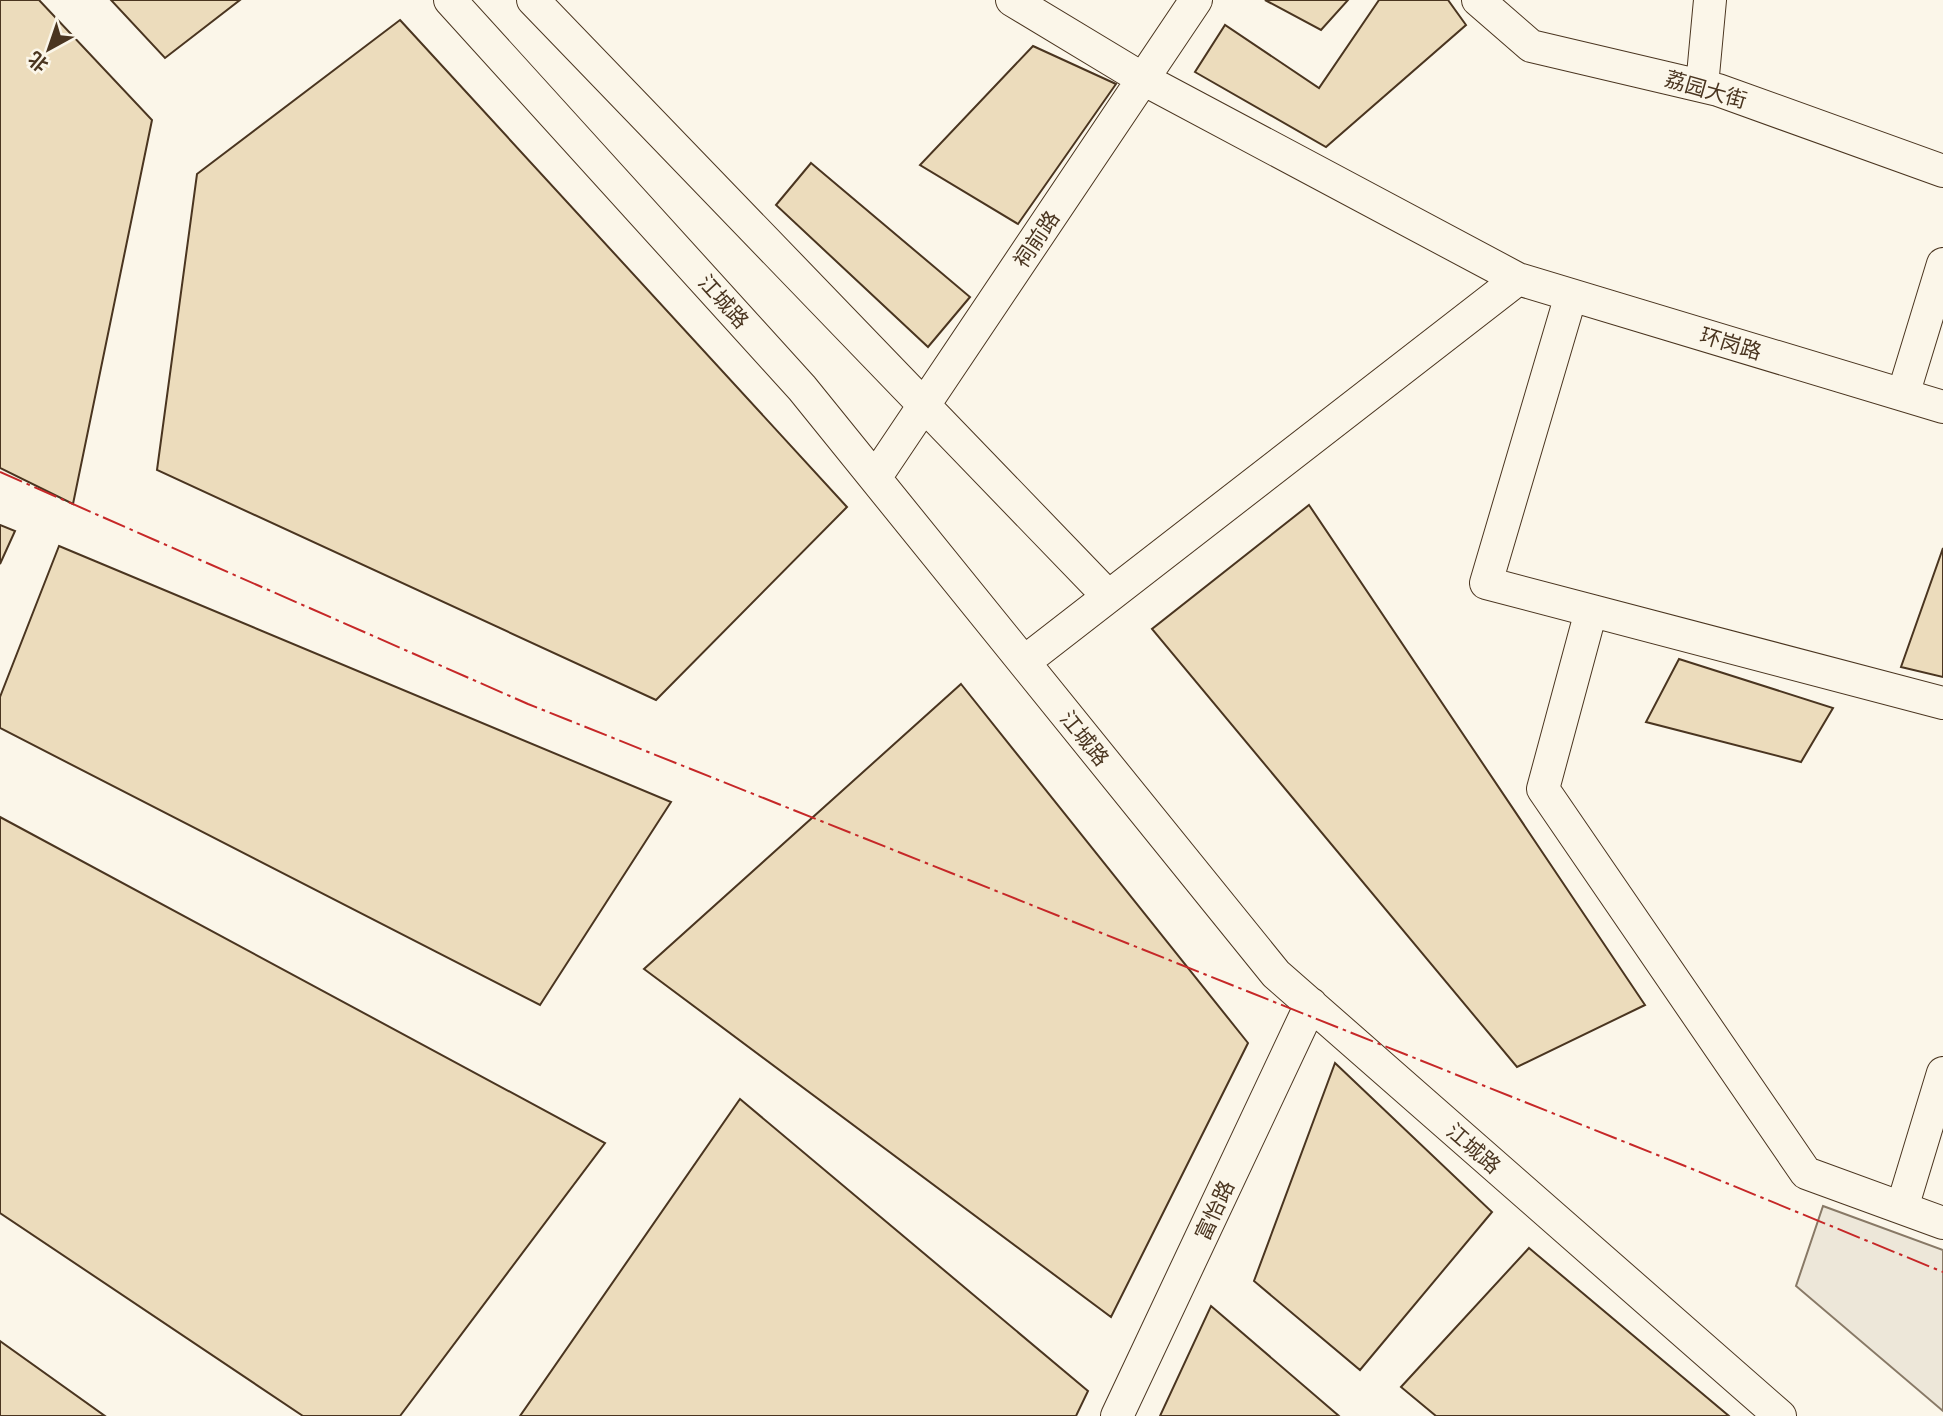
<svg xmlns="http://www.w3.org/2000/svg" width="1943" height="1416" viewBox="0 0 1943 1416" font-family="Ubuntu,'Noto Sans SC',sans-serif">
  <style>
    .parking { fill: #ede7d9; stroke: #887966; stroke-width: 2 }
    .building { fill: #ecdcbc; stroke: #4a3520; stroke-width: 2 }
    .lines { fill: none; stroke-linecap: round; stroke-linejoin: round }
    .street-casing { stroke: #4a3520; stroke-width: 34 }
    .street { stroke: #fbf6e9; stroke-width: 32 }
    .power { stroke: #c62828; stroke-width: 2; stroke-dasharray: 24 5 3.5 5; stroke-linecap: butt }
    .labels { text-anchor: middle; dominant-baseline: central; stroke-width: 5; stroke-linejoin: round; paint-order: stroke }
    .street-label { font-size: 21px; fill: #4a3520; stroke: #fbf6e9 }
  </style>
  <rect width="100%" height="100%" fill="#fbf6e9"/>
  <path class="parking" d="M 1823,1206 L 1943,1250 L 1943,1411 L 1796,1286 Z"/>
  <path class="building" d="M 0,0 L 39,0 L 152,120 L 73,504 L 0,468 Z
    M 111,0 L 240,0 L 165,58 Z
    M 1265,0 L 1348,0 L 1321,30 Z
    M 1379,0 L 1448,0 L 1466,25 L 1326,147 L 1195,72 L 1225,25 L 1319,88 Z
    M 400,20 L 847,507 L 656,700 L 157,470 L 197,174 Z
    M 1033,46 L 1116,84 L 1018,224 L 920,165 Z
    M 811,163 L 970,297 L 928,347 L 776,205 Z
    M 1309,505 L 1645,1005 L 1517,1067 L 1152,629 Z
    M 0,525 L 15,531 L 0,564 Z
    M 59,546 L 671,802 L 540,1005 L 0,728 L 0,697 Z
    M 1943,548 L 1943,677 L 1901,667 Z
    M 1679,659 L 1833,708 L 1801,762 L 1646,722 Z
    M 961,684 L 1248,1043 L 1111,1317 L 644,969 Z
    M 0,817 L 605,1143 L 400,1416 L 303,1416 L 0,1213 Z
    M 1335,1063 L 1492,1212 L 1360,1370 L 1254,1281 Z
    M 740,1099 L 1088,1391 L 1076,1416 L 520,1416 Z
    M 1529,1248 L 1729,1416 L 1436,1416 L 1401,1387 Z
    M 1211,1306 L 1339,1416 L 1160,1416 Z
    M 0,1341 L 105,1416 L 0,1416 Z"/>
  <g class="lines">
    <defs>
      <path id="street" d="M 450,0 L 802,388 L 1276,974 L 1780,1416
        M 533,0 L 1108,596
        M 1012,0 L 1143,79 L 1518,279 L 1943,407
        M 1478,0 L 1531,46 L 1718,90 L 1943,171
        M 1702,86 L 1710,0
        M 1571,295 L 1486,583 L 1943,703
        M 1903,395 L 1943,264
        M 875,478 L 1196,0
        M 1591,611 L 1543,789 L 1806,1173 L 1943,1223
        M 1024,662 L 1518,279
        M 1902,1208 L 1943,1073
        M 1117,1416 L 1311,1004"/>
    </defs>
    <use href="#street" class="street-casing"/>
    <use href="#street" class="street"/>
    <path class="power" d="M 0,472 L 528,704 L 1685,1166 L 1943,1272"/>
  </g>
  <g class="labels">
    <g class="street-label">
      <text transform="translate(1706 89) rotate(16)">荔园大街</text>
      <text transform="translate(1036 239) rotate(-56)">祠前路</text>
      <text transform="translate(724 301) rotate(48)">江城路</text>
      <text transform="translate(1731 343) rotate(17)">环岗路</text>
      <text transform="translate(1085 738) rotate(51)">江城路</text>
      <text transform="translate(1474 1148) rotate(41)">江城路</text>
      <text transform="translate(1214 1210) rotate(-65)">富怡路</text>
    </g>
  </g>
  <g transform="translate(49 49) rotate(220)" stroke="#fbf6e9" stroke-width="5" paint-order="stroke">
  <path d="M0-5L12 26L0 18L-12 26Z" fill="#4a3520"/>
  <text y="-10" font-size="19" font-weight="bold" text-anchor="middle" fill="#4a3520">北</text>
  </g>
</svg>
